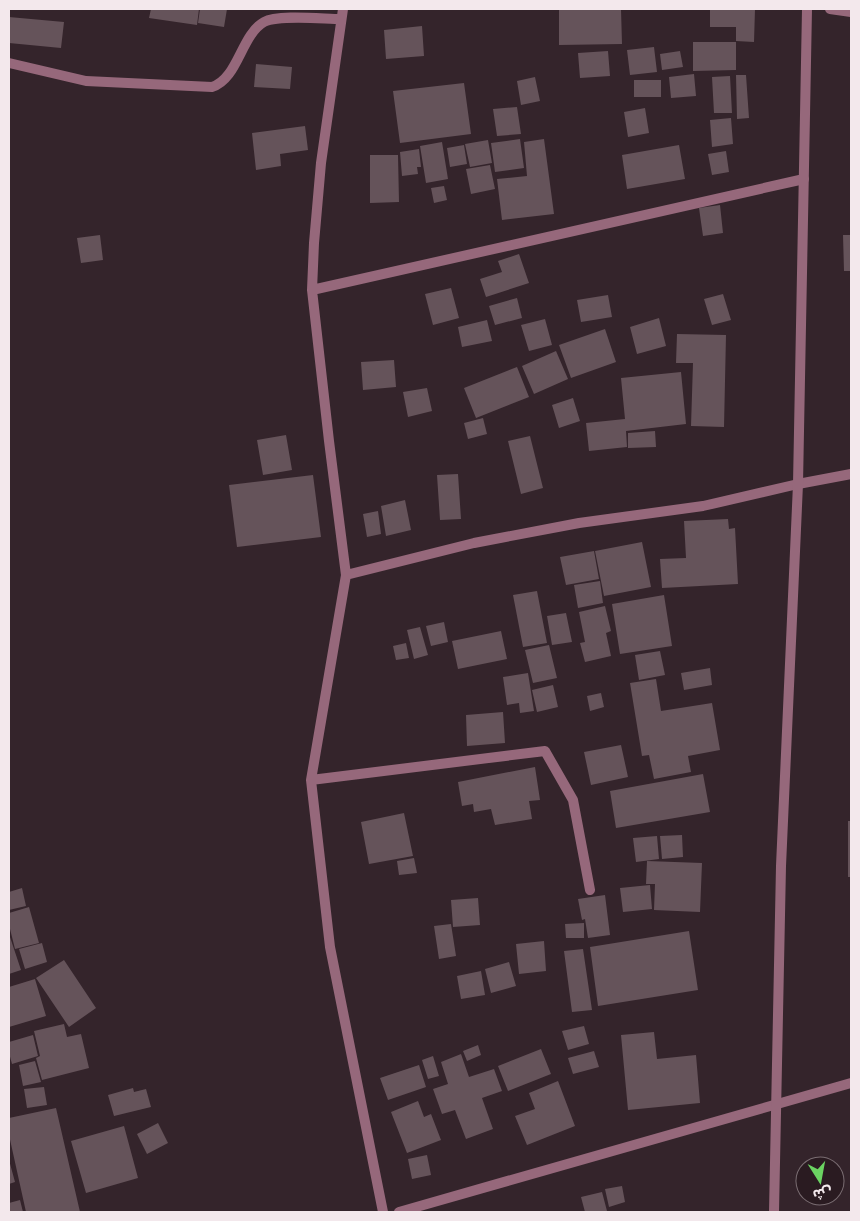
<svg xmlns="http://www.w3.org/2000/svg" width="860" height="1221" viewBox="0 0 860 1221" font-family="'Alegreya Sans','Noto Sans Arabic',sans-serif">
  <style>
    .building { fill: #65535a }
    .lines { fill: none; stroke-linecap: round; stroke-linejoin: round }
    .minor { stroke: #96687b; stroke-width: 10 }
    .tertiary { stroke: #96687b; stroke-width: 10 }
  </style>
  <rect width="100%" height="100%" fill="#34242b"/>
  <path class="building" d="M 151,9 L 199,9 L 197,25 L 149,18 Z
    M 200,9 L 227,9 L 224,27 L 198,23 Z
    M 559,9 L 621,9 L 622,44 L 559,45 Z
    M 710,9 L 755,9 L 754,42 L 736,41 L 736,27 L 710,27 Z
    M 9,17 L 64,22 L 61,48 L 9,43 Z
    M 422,26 L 424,56 L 386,59 L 384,30 Z
    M 693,42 L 736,42 L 736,70 L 693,71 Z
    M 654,47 L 657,72 L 630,75 L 627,50 Z
    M 608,51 L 610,76 L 580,78 L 578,53 Z
    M 680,51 L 683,67 L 662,70 L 660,54 Z
    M 256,64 L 292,67 L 290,89 L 254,87 Z
    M 694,74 L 696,96 L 671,98 L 669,77 Z
    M 736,75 L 746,75 L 749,118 L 737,119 Z
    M 730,76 L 732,113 L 714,113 L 712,77 Z
    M 535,77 L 540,101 L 521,105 L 517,81 Z
    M 634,80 L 661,80 L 661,97 L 634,97 Z
    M 464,83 L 471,134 L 400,143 L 393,91 Z
    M 517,107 L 521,134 L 497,136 L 493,109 Z
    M 645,108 L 649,133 L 628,137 L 624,112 Z
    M 731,118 L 733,144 L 712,147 L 710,120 Z
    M 305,126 L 308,150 L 280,154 L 281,166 L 256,170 L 252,133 Z
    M 520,139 L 524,168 L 495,172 L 491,143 Z
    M 544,139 L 554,214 L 502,220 L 497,179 L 527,176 L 524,142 Z
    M 488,140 L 492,163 L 470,167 L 465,144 Z
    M 442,142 L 448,179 L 426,183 L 420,146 Z
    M 464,145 L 467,164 L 450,167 L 447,148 Z
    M 679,145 L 685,179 L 627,189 L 622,155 Z
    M 419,149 L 421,167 L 417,167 L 418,174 L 402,176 L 400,152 Z
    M 726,151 L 729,172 L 712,175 L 708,154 Z
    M 370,155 L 398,155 L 399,202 L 370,203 Z
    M 490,165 L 495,189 L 471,194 L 466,169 Z
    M 444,186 L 447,200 L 434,203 L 431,188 Z
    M 720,205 L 723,233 L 703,236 L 699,208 Z
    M 100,235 L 103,260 L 81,263 L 77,238 Z
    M 843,235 L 851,235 L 851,271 L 844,271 Z
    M 519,254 L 529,283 L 486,297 L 480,279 L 502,272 L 498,261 Z
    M 451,288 L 459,318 L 433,325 L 425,294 Z
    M 723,294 L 731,320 L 712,325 L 704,299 Z
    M 608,295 L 612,317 L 581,322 L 577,300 Z
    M 517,298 L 522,318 L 495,325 L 489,306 Z
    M 659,318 L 666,346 L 637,354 L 630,327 Z
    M 545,319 L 552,345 L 529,351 L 521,325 Z
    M 487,320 L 492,341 L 462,347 L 458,327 Z
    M 605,329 L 616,362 L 571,378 L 559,345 Z
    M 677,334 L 726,335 L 724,427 L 691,426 L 693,363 L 676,363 Z
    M 556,351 L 568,379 L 534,394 L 522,366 Z
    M 394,360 L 396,387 L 363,390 L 361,362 Z
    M 517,367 L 529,397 L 476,418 L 464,388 Z
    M 681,372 L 686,424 L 626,431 L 627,447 L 589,451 L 586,423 L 625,419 L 621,378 Z
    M 427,388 L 432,411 L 408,417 L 403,392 Z
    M 573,398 L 580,421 L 559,428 L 552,405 Z
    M 483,418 L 487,434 L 468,439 L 464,423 Z
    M 655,431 L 656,447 L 628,448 L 628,433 Z
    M 286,435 L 292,470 L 263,475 L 257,440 Z
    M 530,436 L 543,488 L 521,494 L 508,441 Z
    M 458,474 L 461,519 L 440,520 L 437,475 Z
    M 313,475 L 321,537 L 237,547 L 229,485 Z
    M 405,500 L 411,530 L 386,536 L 381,506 Z
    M 378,511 L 381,534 L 367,537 L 363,514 Z
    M 728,519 L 729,529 L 735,528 L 738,584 L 662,588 L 660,559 L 686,558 L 684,521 Z
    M 642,542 L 651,587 L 604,596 L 595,551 Z
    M 594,551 L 599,579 L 566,585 L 560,557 Z
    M 600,581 L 603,603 L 578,608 L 574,585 Z
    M 537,591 L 547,643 L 523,647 L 513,595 Z
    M 664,595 L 672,646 L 620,654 L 612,604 Z
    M 605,606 L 611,631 L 606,633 L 611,656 L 585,662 L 580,643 L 585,642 L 579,612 Z
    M 566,613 L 572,642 L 552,645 L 547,616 Z
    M 444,622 L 448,642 L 431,646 L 426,626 Z
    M 420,627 L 428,655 L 414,659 L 407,630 Z
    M 501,631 L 507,659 L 458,669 L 452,641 Z
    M 406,643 L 409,658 L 396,660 L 393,646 Z
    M 549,645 L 557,678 L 533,683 L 525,650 Z
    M 660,651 L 665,675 L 639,680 L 635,655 Z
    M 710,668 L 712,685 L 684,690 L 681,673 Z
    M 528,673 L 534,711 L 520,713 L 519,703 L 507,705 L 503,677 Z
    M 656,679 L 661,711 L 712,703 L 720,750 L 688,756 L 691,772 L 654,779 L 649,755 L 642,756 L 630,683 Z
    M 553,685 L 558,707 L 537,712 L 532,690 Z
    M 601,693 L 604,707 L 590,711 L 587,696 Z
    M 503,712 L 505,743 L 467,746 L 466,715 Z
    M 621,745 L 628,777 L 591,785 L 584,752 Z
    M 535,767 L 540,800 L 529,801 L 532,819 L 495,825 L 491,809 L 474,812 L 473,804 L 462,806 L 458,782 Z
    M 703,774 L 710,812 L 616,828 L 610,791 Z
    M 404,813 L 413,856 L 369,864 L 361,822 Z
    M 848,821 L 851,821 L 851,877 L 848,877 Z
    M 682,835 L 683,857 L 662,859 L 660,836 Z
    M 657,836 L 659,859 L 636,862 L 633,838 Z
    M 414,858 L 417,873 L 399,875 L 397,861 Z
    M 647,861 L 702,863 L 700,912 L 654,910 L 655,884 L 646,884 Z
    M 650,885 L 652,909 L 623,912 L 620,888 Z
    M 22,888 L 26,906 L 9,910 L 9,892 Z
    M 605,895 L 610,935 L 588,938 L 585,919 L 582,920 L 578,899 Z
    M 478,898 L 480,925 L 453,927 L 451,900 Z
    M 29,907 L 39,943 L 15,949 L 9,925 L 9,913 Z
    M 584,923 L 584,938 L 566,938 L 565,924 Z
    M 451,924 L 456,956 L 439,959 L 434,926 Z
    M 689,931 L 698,990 L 598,1006 L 590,947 Z
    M 9,934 L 21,970 L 9,974 Z
    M 544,941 L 546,971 L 519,974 L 516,944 Z
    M 42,943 L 47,962 L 25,969 L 19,949 Z
    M 583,949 L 592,1010 L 572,1012 L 564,951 Z
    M 64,960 L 96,1008 L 69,1027 L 36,978 Z
    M 509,962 L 516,986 L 491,993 L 485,969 Z
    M 481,971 L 485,995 L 461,999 L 457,976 Z
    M 35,979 L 46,1016 L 9,1027 L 9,987 Z
    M 64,1024 L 67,1037 L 81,1034 L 89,1068 L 42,1080 L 36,1058 L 40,1056 L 34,1031 Z
    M 584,1026 L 589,1044 L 568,1050 L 562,1031 Z
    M 654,1032 L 657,1059 L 696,1055 L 700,1103 L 628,1110 L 621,1035 Z
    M 33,1035 L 38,1056 L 12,1064 L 9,1053 L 9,1042 Z
    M 478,1045 L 481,1055 L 467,1061 L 463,1051 Z
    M 541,1049 L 551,1074 L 508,1091 L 498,1066 Z
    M 594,1051 L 599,1067 L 573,1074 L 568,1058 Z
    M 461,1054 L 469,1077 L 494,1069 L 502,1091 L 482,1098 L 493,1129 L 466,1139 L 455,1110 L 442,1114 L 433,1089 L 448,1084 L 441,1062 Z
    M 433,1056 L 439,1076 L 428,1079 L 422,1060 Z
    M 35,1061 L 41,1082 L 23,1086 L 19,1065 Z
    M 419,1065 L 426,1087 L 388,1100 L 380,1078 Z
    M 558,1081 L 575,1126 L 527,1145 L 515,1116 L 535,1109 L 529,1093 Z
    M 44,1087 L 47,1105 L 27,1108 L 24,1089 Z
    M 133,1088 L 134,1092 L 146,1089 L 151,1107 L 114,1116 L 108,1095 Z
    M 418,1101 L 424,1117 L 431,1114 L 441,1140 L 407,1153 L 391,1112 Z
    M 56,1108 L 80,1212 L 26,1212 L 9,1135 L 9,1118 Z
    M 158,1123 L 168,1143 L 147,1154 L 137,1134 Z
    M 124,1126 L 138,1178 L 86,1193 L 71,1141 Z
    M 427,1155 L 431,1175 L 412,1179 L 408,1159 Z
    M 9,1160 L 15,1182 L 9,1184 Z
    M 622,1186 L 625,1202 L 609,1207 L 605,1189 Z
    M 602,1192 L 607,1211 L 585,1212 L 581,1197 Z
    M 20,1200 L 23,1212 L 9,1212 L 9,1203 Z"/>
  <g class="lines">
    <path class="minor" d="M 343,9 L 321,163 L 314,243 L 312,290 L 329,441 L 346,575 L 311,780 L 330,947 L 383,1212
      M 830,9 L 851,12
      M 9,63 L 86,81 L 212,87 C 238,79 241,35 264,22 C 278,14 324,19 341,19
      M 312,290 L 804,179
      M 346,575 L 474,543 L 579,523 L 703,506 L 798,484 L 851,474
      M 311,780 L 545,751 L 573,800 L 590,890
      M 399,1212 L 851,1083"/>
    <path class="tertiary" d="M 774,1212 L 781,866 L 798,484 L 807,9"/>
  </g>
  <rect width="860" height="1221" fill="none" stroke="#f3e8ec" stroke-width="20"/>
  <g transform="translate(820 1181) rotate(169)"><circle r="24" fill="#2a1b21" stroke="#7a6d72"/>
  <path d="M0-4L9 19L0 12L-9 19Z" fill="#6bd362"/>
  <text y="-8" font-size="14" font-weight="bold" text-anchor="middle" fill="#f3e8ec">ش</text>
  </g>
</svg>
